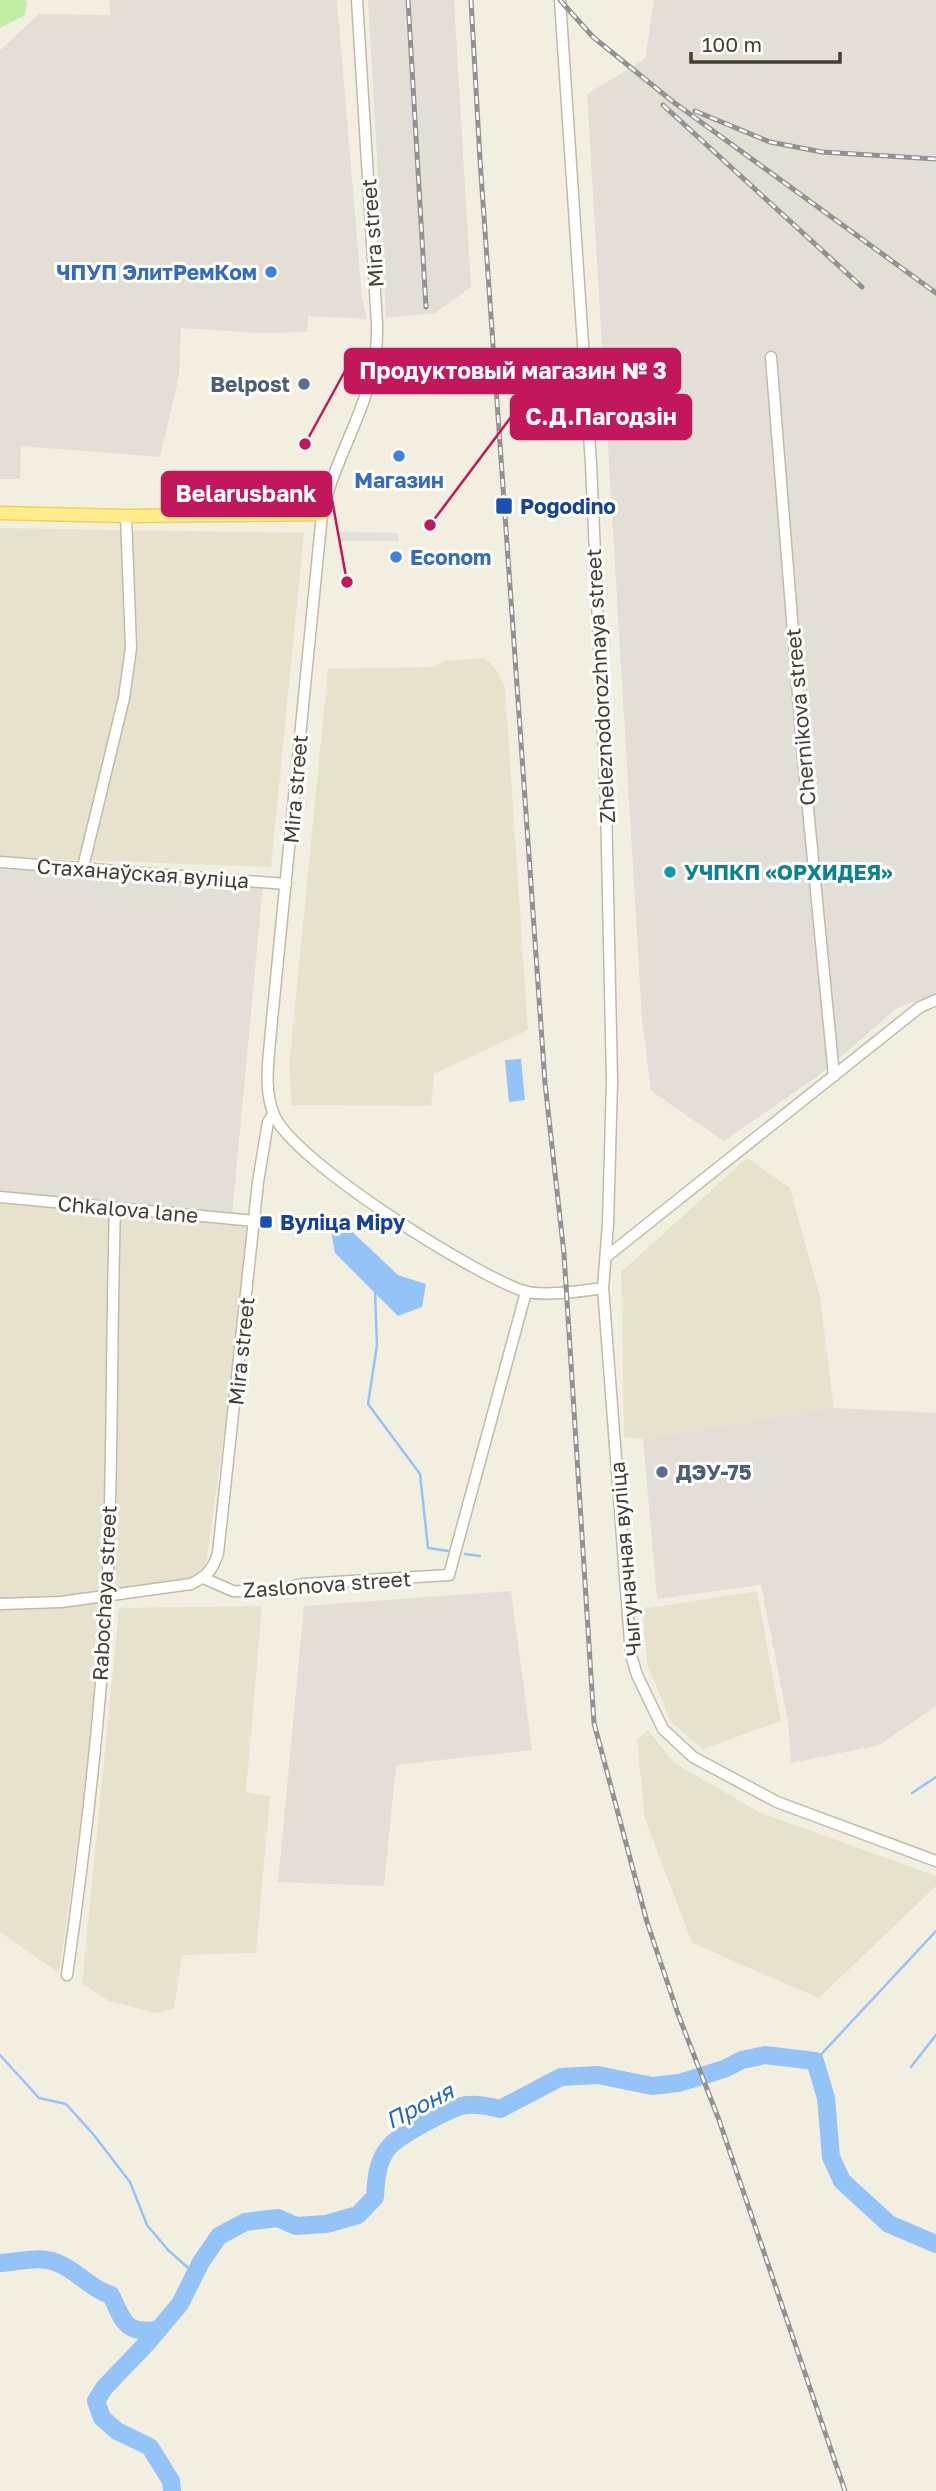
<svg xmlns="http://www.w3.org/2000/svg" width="936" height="2491" viewBox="0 0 936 2491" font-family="'Golos Text',sans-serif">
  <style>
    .residential { fill: #e7e2ce }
    .industrial { fill: #e4dfd6 }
    .green { fill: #c3eca4 }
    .parking { fill: #e2e0da }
    .water { fill: #94c3f8 }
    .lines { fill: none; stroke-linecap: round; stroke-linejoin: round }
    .stream { stroke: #94c3f8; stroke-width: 2.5 }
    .river { stroke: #94c3f8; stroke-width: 18 }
    .minor-casing { stroke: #c1bba5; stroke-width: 13 }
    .major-casing { stroke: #f0d351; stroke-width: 15 }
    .minor { stroke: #fff; stroke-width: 10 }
    .major { stroke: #ffec8d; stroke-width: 12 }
    .rail-casing { stroke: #929292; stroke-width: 5 }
    .rail { stroke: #fff; stroke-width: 2.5; stroke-dasharray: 8; stroke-linecap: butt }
    .shop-dot { fill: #3f7fe0; stroke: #fff; stroke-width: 2.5 }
    .service-dot { fill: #5c6f8a; stroke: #fff; stroke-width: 2.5 }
    .transit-dot { fill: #1a4fb4; stroke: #fff; stroke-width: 2.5 }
    .culture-dot { fill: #0f9aa8; stroke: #fff; stroke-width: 2.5 }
    .labels { text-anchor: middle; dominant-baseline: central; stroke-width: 6; stroke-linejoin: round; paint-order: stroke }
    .street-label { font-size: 21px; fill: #443f31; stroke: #fff }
    .shop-label { font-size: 21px; font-weight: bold; fill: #366cbe; stroke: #fff; text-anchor: end }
    .service-label { font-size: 21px; font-weight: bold; fill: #4e5e75; stroke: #fff; text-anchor: end }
    .transit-label { font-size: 21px; font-weight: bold; fill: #164399; stroke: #fff; text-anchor: start }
    .culture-label { font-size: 21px; font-weight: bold; fill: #0d838f; stroke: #fff; text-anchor: start }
    .water-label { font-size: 23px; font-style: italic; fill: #2066ba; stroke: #fff }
    .leader { fill: none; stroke: #c2185b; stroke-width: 2.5 }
    .callout-dot { fill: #c2185b; stroke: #fff; stroke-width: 2.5 }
    .callout { fill: #c2185b; stroke: #c2185b; stroke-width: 2.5 }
    .callout-label { font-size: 23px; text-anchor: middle; font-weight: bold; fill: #fff }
  </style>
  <rect width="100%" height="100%" fill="#f3efe0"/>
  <path class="residential" d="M 0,528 L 304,533 L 271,867 L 0,857 Z
    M 485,658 L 497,671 L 505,687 L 528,1030 L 434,1074 L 431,1106 L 292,1105 L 289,1066 L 328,669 L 432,667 L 444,661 Z
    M 747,1158 L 790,1188 L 820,1297 L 834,1408 L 643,1439 L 624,1437 L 621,1272 Z
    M 0,1196 L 253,1225 L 205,1572 L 187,1580 L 104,1593 L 87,1778 L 59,1973 L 0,1932 Z
    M 757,1591 L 781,1721 L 703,1749 L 671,1722 L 647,1664 L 643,1609 Z
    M 262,1606 L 246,1792 L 270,1796 L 256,1953 L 182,1955 L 174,2008 L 156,2013 L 109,2001 L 82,1984 L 119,1608 Z
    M 648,1730 L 674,1763 L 761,1813 L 936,1876 L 936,1886 L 819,1998 L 692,1943 L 645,1819 L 637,1740 Z"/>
  <path class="industrial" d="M 109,0 L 337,0 L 362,297 L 367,319 L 308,316 L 307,332 L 261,333 L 181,328 L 179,376 L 160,457 L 21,446 L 20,479 L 0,479 L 0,50 L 39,14 L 110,15 Z
    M 368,0 L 454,0 L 471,287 L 435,313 L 386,318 Z
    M 654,0 L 936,0 L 936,994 L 897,1008 L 822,1073 L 724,1141 L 651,1091 L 642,1020 L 587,94 L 645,59 Z
    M 0,869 L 263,885 L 232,1216 L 0,1194 Z
    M 834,1408 L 936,1413 L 936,1706 L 880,1745 L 791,1763 L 788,1721 L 761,1585 L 657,1599 L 643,1439 Z
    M 511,1591 L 532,1750 L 396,1765 L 384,1886 L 278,1882 L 304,1606 Z"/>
  <path class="green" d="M 0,0 L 25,0 L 27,3 L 25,15 L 0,28 Z"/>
  <path class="parking" d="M 340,532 L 398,533 L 398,541 L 340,541 Z"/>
  <path class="water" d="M 521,1059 L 525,1100 L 509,1102 L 505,1060 Z
    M 344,1224 L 398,1275 L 426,1284 L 422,1307 L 398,1316 L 335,1253 L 331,1232 Z"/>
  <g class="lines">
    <path class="stream" d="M 375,1292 L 377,1345 L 368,1404 L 420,1474 L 428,1548 L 448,1551
      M 465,1554 L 480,1556
      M 912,1793 L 936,1777
      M 0,2055 L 39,2098 L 66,2104 L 93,2134 L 130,2182 L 147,2225 L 168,2250 L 195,2274
      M 815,2061 L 936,1931
      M 911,2067 L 936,2035"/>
    <path class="river" d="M 0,2263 C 17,2262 38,2256 55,2262 C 76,2269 90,2289 111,2295 C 123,2321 125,2334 157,2330
      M 172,2491 L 171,2481 L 150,2447 L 117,2431 L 102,2418 L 96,2401 L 104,2388 L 148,2342 L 180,2304 L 201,2262 L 219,2236 L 245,2222 L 278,2218 L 296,2226 L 326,2224 L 358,2215 L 375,2197 C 376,2179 377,2160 390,2146 C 400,2135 453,2106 467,2105 C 479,2104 489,2106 500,2109 L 561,2077 L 598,2075 L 652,2086 L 679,2083 L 724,2069 L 742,2060 L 765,2055 L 815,2061 L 826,2098 L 831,2157 L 842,2181 L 889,2224 L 936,2244"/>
    <defs>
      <path id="minor" d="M 357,0 L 377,324 C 377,339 377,354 373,368 C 362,419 333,464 322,514 L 271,1030 C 269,1057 263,1089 274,1115 C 293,1161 474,1275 524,1291 C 543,1297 583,1291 603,1288
        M 560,0 L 591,464 L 606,802 L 612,1081 L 608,1224 L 603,1288 L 631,1655 L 637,1675 L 663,1729 L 693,1757 L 777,1802 L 936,1861
        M 771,357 L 803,757 L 834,1076
        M 0,862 L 286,884
        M 83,867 L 124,698 L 131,648 L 126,516
        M 0,1197 L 255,1221
        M 606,1257 L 920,1007 L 936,1000
        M 203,1578 L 233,1591 L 265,1592 L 303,1584 L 449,1575 L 526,1292
        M 0,1604 L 61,1602 L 191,1584 C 207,1576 213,1570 218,1553 L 258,1182 L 268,1122 L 273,1115
        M 67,1975 C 85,1850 100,1723 107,1596 C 113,1467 111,1338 115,1209"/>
      <path id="major" d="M 0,513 L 126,516 L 322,514"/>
    </defs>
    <use href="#minor" class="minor-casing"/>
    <use href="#major" class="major-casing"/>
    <use href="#minor" class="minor"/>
    <use href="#major" class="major"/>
    <defs>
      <path id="rail" d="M 408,0 L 426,307
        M 471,0 L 480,160 L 545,1083 L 564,1254 L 594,1723 L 647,1922 L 678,2014 L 719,2120 L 845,2491
        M 560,0 L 593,37 L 672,101 L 936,293
        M 663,105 L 862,287
        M 695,111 L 770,142 L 822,152 L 936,159"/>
    </defs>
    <use href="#rail" class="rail-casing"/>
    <use href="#rail" class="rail"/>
  </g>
  <g class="shop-dot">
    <circle cx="271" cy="272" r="7"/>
    <circle cx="399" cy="456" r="7"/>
    <circle cx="396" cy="557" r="7"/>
  </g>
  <g class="service-dot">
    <circle cx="304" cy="384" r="7"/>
    <circle cx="662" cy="1472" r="7"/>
  </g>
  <g class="transit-dot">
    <rect x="495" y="497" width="18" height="18" rx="3.5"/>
    <rect x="259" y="1215" width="14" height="14" rx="3.5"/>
  </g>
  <circle class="culture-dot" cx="670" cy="872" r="7"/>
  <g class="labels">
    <g class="street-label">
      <text transform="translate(372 233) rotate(-94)">Mira street</text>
      <text transform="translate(600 686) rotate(-93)">Zheleznodorozhnaya street</text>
      <text transform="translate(800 717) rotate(-95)">Chernikova street</text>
      <text transform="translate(295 789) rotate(-85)">Mira street</text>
      <text transform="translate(143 873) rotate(4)">Стаханаўская вуліца</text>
      <text transform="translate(128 1209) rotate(5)">Chkalova lane</text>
      <text transform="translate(241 1351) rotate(-84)">Mira street</text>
      <text transform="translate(625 1559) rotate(-95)">Чыгуначная вуліца</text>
      <text transform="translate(327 1584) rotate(-4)">Zaslonova street</text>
      <text transform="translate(104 1593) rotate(-87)">Rabochaya street</text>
    </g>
    <g class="shop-label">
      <text x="257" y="272">ЧПУП ЭлитРемКом</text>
      <text x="399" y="480" text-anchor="middle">Магазин</text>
      <text x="410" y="557" text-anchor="start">Econom</text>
    </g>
    <g class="service-label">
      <text x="290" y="384">Belpost</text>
      <text x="676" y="1472" text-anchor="start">ДЭУ-75</text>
    </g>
    <g class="transit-label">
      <text x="520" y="506">Pogodino</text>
      <text x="280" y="1222">Вуліца Міру</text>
    </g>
    <g class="culture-label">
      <text x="684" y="872">УЧПКП «ОРХИДЕЯ»</text>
    </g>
    <g class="water-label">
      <text transform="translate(419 2105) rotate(-27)">Проня</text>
    </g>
  </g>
  <path class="leader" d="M305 444L345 371M430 525L511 417M347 582L331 494"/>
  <g class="callout-dot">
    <circle cx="305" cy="444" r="7"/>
    <circle cx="430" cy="525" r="7"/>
    <circle cx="347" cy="582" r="7"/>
  </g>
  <g class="callout">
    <rect x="345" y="349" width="335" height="44" rx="7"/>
    <rect x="511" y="395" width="180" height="44" rx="7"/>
    <rect x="162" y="472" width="169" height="44" rx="7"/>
  </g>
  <g class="callout-label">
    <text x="513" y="379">Продуктовый магазин № 3</text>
    <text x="601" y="425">С.Д.Пагодзін</text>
    <text x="246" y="502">Belarusbank</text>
  </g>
  <path d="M691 52v10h149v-10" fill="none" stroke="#443f31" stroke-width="3.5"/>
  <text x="702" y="52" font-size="21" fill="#443f31" stroke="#ffffff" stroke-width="5" paint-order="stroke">100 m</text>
</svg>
